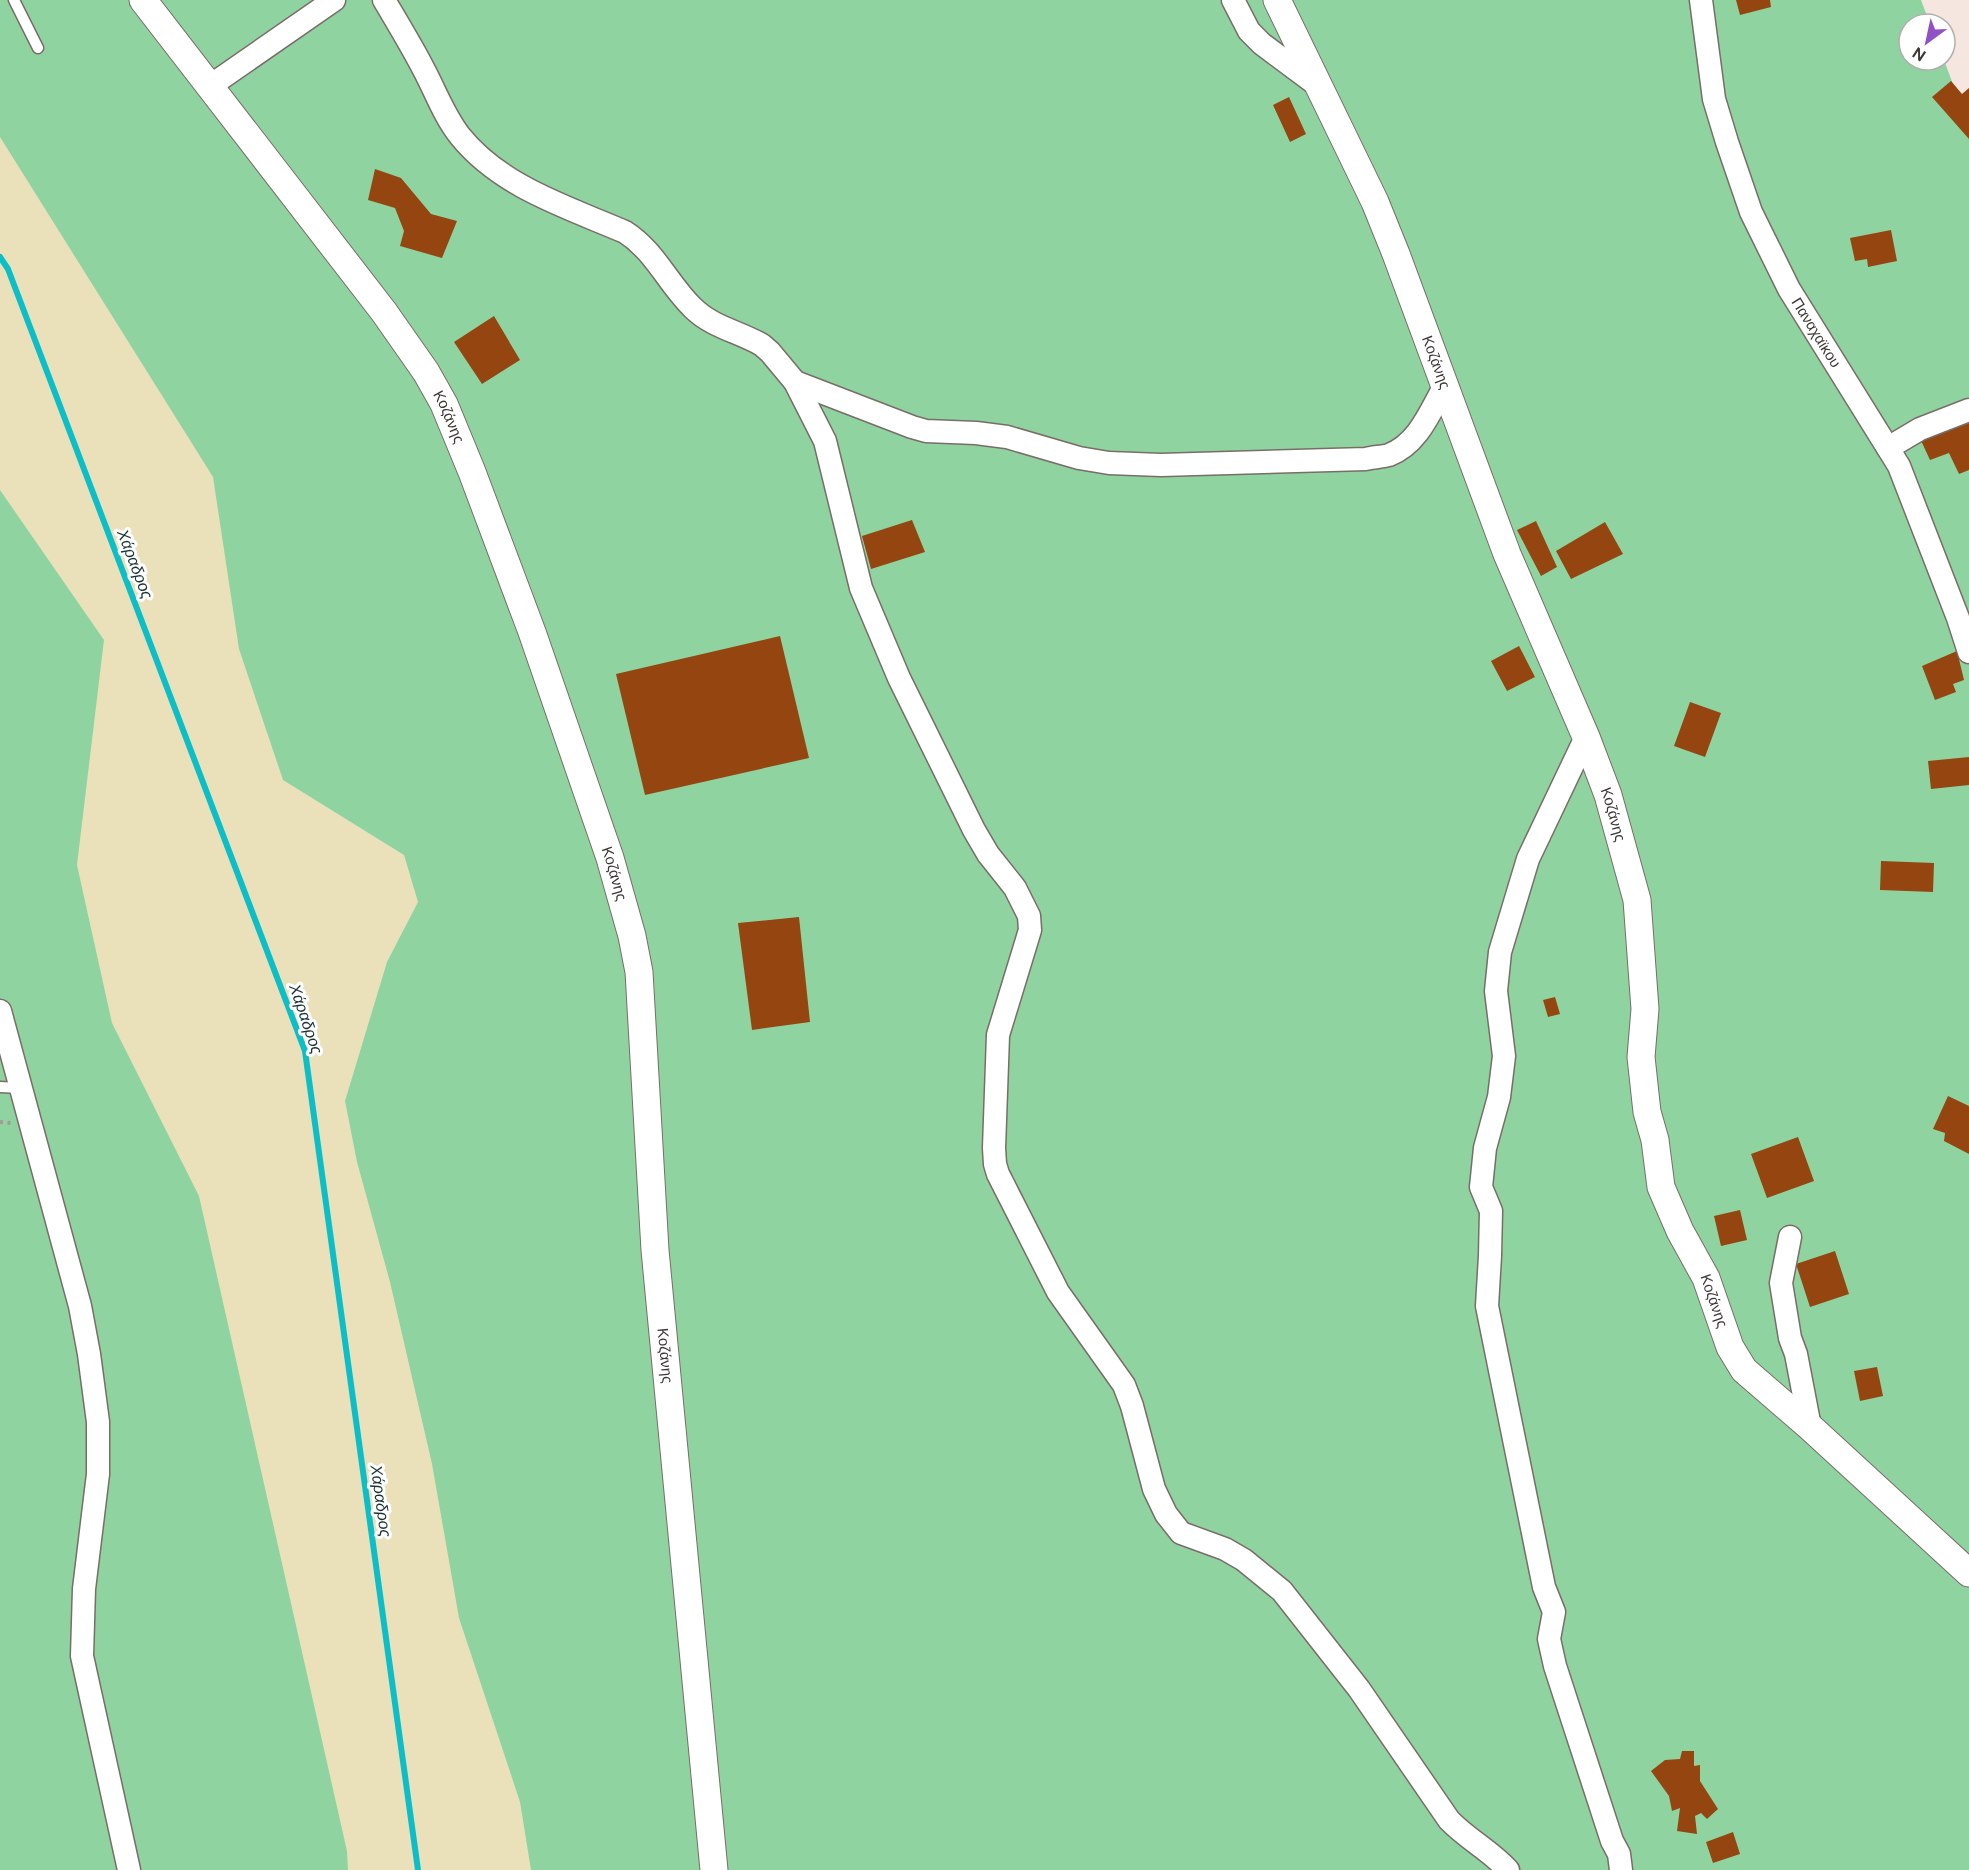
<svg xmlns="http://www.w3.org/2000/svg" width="1969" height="1870" viewBox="0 0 1969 1870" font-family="'DM Sans',sans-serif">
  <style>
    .green { fill: #8fd4a0 }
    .sand { fill: #eae1bb }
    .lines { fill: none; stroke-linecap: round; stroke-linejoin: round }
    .stream { stroke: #0ebec7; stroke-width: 6 }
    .building { fill: #944510 }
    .service-casing { stroke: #796d67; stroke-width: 13 }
    .minor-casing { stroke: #796d67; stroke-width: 25 }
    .tertiary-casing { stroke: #796d67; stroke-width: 29 }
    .path { stroke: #a59b96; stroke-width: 4; stroke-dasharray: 3 4.5; stroke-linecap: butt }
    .service { stroke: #fff; stroke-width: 10 }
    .minor { stroke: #fff; stroke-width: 22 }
    .tertiary { stroke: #fff; stroke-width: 27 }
    .labels { text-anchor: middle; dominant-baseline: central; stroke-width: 6; stroke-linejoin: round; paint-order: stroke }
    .street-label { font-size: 15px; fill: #3d3835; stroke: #fff }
    .water-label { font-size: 16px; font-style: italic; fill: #183132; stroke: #fff }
  </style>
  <rect width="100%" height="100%" fill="#f5e7e0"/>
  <path class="green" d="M 0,0 L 1921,0 L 1930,24 L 1909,24 L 1909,60 L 1944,60 L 1969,127 L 1969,1870 L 0,1870 Z"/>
  <path class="sand" d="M 0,137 L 213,477 L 239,649 L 283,780 L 404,855 L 418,902 L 387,962 L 345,1101 L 357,1162 L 390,1282 L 432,1464 L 459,1618 L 520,1802 L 531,1870 L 348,1870 L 347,1851 L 199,1196 L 112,1023 L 77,865 L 104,640 L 0,490 Z"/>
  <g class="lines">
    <path class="stream" d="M 0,257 L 8,269 L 305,1051 L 418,1870"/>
  </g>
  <path class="building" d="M 1736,0 L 1770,0 L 1771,7 L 1740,15 Z
    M 1951,81 L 1962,94 L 1969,88 L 1969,139 L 1932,97 Z
    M 1289,97 L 1306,134 L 1290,142 L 1273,105 Z
    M 375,169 L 401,178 L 431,214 L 457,221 L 442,258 L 400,246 L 404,231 L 395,208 L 368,200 Z
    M 1891,230 L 1897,261 L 1868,267 L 1867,259 L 1855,261 L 1850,238 Z
    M 494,316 L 520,360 L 482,384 L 454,342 Z
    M 1969,416 L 1969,470 L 1959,474 L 1949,453 L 1930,460 L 1918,434 Z
    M 912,520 L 925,552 L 871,569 L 862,536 Z
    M 1536,521 L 1557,567 L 1541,576 L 1517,530 Z
    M 1605,522 L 1623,554 L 1571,579 L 1556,551 Z
    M 780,636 L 809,758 L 645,795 L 616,674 Z
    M 1519,646 L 1535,677 L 1507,691 L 1491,661 Z
    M 1957,651 L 1964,680 L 1953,684 L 1956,692 L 1935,700 L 1922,666 Z
    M 1690,702 L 1721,713 L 1705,757 L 1674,746 Z
    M 1969,757 L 1969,785 L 1931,789 L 1928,761 Z
    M 1881,861 L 1934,863 L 1933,892 L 1880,890 Z
    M 799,917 L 810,1022 L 752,1030 L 738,923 Z
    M 1555,997 L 1560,1014 L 1548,1017 L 1543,1000 Z
    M 1948,1096 L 1969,1106 L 1969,1154 L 1944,1141 L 1945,1133 L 1933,1129 Z
    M 1798,1137 L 1814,1181 L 1767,1198 L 1751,1154 Z
    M 1740,1210 L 1747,1240 L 1721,1246 L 1714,1216 Z
    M 1835,1251 L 1849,1294 L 1810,1307 L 1796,1264 Z
    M 1877,1367 L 1883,1396 L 1860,1401 L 1854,1371 Z
    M 1682,1751 L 1694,1751 L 1694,1766 L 1700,1765 L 1700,1781 L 1718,1809 L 1707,1819 L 1701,1813 L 1695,1816 L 1697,1834 L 1677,1831 L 1680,1808 L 1672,1811 L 1669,1796 L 1651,1771 L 1665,1760 L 1680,1759 Z
    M 1733,1832 L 1740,1854 L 1713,1863 L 1706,1842 Z"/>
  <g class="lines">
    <defs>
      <path id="service" d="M 14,0 L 38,48
        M 0,1087 L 20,1088"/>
      <g id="minor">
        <path d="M 384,0 C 397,22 411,45 423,68 C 435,90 444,116 460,136 C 501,187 567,207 625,232 C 655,251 668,284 693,308 C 712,327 740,332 762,345 L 770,352 L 795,382 L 825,441 L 861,588 L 899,678 L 974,830 L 988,854 L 1015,888 L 1029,916 L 1030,930 L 998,1035 L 994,1148 L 995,1164 L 998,1174 L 1058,1292 L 1124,1385 L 1132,1406 L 1154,1489 L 1166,1514 L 1181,1533 L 1225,1549 L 1244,1560 L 1282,1591 L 1359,1689 L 1449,1820 C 1467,1839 1491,1851 1508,1870"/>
        <path d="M 1233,0 L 1249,31 L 1262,44 L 1317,85"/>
        <path id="s1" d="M 1701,0 L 1714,99 L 1727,142 L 1751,212 L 1789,289 L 1899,466 L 1958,618 L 1969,652"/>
        <path d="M 210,86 L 334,0"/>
        <path d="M 795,382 L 912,427 L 926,431 L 976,433 L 1007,437 L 1079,458 L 1109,463 L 1161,465 L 1366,459 C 1373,457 1382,457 1389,455 C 1418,444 1430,412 1444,387"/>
        <path d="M 1888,448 L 1920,429 L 1969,410"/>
        <path d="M 1586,737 L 1528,859 L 1500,952 L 1496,991 L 1504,1056 L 1499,1097 L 1485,1148 L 1481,1187 L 1491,1211 L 1490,1256 L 1487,1306 L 1544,1587 L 1554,1612 L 1549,1639 L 1555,1666 L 1612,1841 L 1619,1854 L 1621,1870"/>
        <path d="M 0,1011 L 80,1306 L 89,1354 L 98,1422 L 98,1474 L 84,1589 L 82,1656 L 129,1870"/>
        <path d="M 1790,1237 L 1781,1283 L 1790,1338 L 1796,1354 L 1810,1427"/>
      </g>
      <g id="tertiary">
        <path id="s2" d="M 143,0 L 384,312 L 426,372 L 444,404 L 472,472 L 532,632 L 610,858 L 632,936 L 639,972 L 655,1250 L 714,1870"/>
        <path id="s3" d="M 1277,0 L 1375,202 L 1396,254 L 1507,554 L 1586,737 L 1608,795 L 1637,900 L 1645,1009 L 1641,1057 L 1647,1112 L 1655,1140 L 1661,1187 L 1680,1231 L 1706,1278 L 1730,1347 L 1744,1370 L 1810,1427 L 1969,1573"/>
      </g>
    </defs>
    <use href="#service" class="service-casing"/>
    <use href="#minor" class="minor-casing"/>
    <use href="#tertiary" class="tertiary-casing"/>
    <path class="path" d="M 0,1122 L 11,1123"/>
    <use href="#service" class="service"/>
    <use href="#minor" class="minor"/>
    <use href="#tertiary" class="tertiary"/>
  </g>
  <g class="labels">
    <g class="street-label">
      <text stroke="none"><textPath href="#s1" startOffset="356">Παναχαϊκου</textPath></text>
      <text stroke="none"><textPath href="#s3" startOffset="396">Κοζάνης</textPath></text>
      <text stroke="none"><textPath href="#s2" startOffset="518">Κοζάνης</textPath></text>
      <text stroke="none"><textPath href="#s3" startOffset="882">Κοζάνης</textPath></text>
      <text stroke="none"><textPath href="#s2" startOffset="1004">Κοζάνης</textPath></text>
      <text stroke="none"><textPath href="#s3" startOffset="1386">Κοζάνης</textPath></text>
      <text stroke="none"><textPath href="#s2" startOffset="1490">Κοζάνης</textPath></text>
    </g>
    <g class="water-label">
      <text transform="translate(135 564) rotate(69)">Χάραδρος</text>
      <text transform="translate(306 1019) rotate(71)">Χάραδρος</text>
      <text transform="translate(381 1501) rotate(82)">Χάραδρος</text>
    </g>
  </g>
  <g transform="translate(1927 42) rotate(213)"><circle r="28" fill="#ffffff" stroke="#b1afae" stroke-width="1.5"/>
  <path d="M0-4.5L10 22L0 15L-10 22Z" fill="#9151c6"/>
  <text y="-9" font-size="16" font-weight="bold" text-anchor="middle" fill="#3d3835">N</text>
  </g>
</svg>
